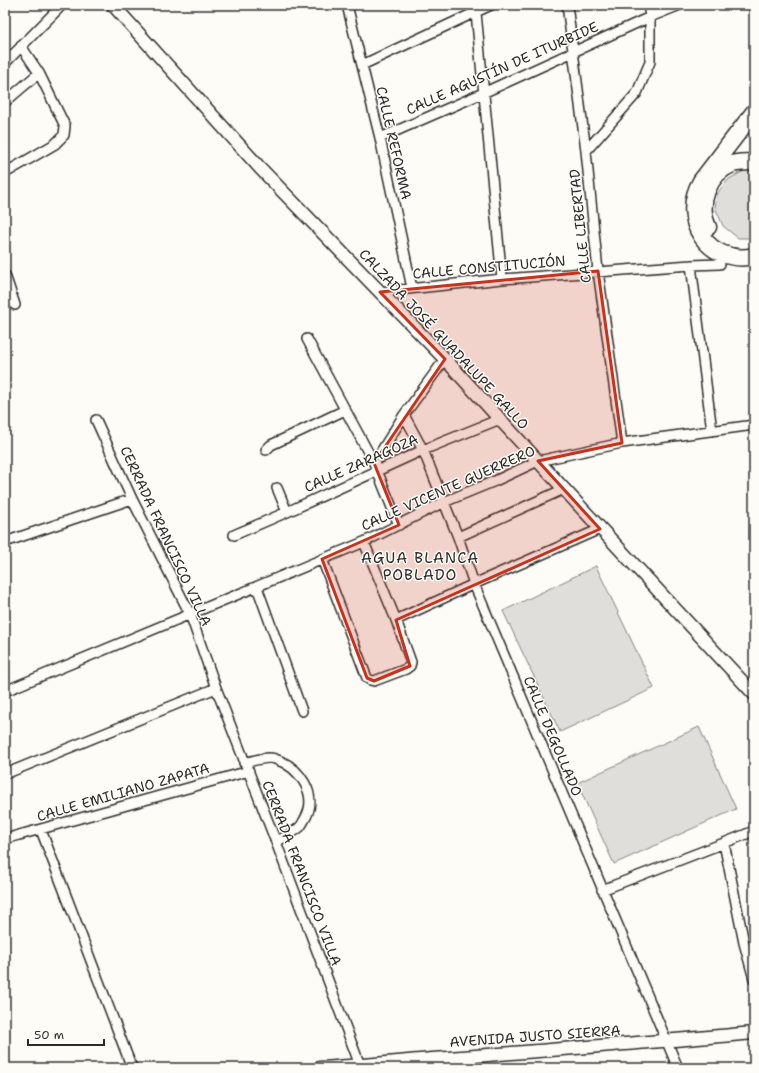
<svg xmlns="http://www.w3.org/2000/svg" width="759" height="1073" viewBox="0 0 759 1073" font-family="'Shantell Sans',sans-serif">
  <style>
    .green { fill: #dfdeda; stroke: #858482 }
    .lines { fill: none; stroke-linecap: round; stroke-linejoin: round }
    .street-casing { stroke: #2b2b2b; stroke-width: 12 }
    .secondary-casing { stroke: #2b2b2b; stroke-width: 15 }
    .highway-casing { stroke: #2b2b2b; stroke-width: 19 }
    .street { stroke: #fdfcf7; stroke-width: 9 }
    .secondary { stroke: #fdfcf7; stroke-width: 12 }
    .highway { stroke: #fdfcf7; stroke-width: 16 }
    .marked { fill: #c8321e; fill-opacity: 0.2; stroke: #c8321e; stroke-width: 3; stroke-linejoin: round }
    .labels { text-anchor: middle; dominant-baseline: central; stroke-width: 3; stroke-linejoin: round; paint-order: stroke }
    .street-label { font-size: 14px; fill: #2b2b2b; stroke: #fdfcf7 }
    .neighbourhood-label { font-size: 15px; letter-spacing: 1px; fill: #2b2b2b; stroke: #fdfcf7 }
  </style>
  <rect width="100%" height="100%" fill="#fdfcf7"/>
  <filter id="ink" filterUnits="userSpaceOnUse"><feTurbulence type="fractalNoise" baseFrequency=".025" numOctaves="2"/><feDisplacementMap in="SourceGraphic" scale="8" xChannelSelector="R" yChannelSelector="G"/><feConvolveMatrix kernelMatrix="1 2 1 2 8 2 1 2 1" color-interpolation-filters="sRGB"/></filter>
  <g filter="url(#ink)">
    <path class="green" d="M 751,167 L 754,168 L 754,238 L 738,238 L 723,226 L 715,207 L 718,192 L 729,179 Z
      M 596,566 L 654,688 L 560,732 L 503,611 Z
      M 699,727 L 736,809 L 614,864 L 577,783 Z"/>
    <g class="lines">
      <defs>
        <path id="street" d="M 347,5 L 380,138 L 412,288
          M 567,5 L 586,151 L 598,271 L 622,443
          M 476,13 L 502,279
          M 5,63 L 62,5
          M 362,65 L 491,5
          M 5,102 L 39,73
          M 380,138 L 483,93 L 650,17 L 680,5
          M 586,151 L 637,93 L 650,62 L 650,17 L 648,5
          M 5,173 L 55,144 L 64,135 L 65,126 L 39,73 L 21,46
          M 691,265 L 712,431
          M 5,275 L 15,305
          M 380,292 L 502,279 L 691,265 L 720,264
          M 307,339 L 374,463 L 399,525
          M 404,415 L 423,450 L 458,537 L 474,584 L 678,1068
          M 96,420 L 132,499 L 190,614 L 216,688 L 276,842 L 361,1068
          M 266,450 L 271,445 L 345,410
          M 374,463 L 404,415 L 445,359
          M 277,488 L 287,512
          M 234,535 L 287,512 L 423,450 L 500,419
          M 458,537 L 564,489
          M 5,542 L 132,499
          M 322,559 L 367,678 L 370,680 L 374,681 L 406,669 L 410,666 L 411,662 L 396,620 L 364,542
          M 257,587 L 302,711
          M 396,620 L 474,584 L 600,529
          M 5,691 L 364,542 L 444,502 L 495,481 L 538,461 L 622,443 L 754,425
          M 244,763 C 252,761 267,756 275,759 C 300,767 319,795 305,819 C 303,822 302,825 300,827 C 293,833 284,837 276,842
          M 5,774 L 216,688
          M 41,830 L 132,1068
          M 5,839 L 249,771
          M 724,843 L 744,943 L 754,979
          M 602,890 L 724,843 L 754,831
          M 445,1058 L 448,1068"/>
        <path id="secondary" d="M 113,5 L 260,168 L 445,359 L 538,461 L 754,694
          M 319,1068 C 367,1065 414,1060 461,1057 C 559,1049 656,1042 754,1033"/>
        <path id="highway" d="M 754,112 L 701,181 C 678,220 709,266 754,256
          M 708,227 C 697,204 708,174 732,164 C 739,162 747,162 754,162"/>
      </defs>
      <use href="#street" class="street-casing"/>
      <use href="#secondary" class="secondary-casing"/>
      <use href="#highway" class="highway-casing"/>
      <use href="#street" class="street"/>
      <use href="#secondary" class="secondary"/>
      <use href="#highway" class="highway"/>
    </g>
  </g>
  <path class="marked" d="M 598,271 L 622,443 L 538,461 L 600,529 L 396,620 L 410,666 L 374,681 L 367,678 L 322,559 L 399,525 L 374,463 L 445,359 L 380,292 Z"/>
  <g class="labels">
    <g class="street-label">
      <text transform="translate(502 68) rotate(-24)">CALLE AGUSTÍN DE ITURBIDE</text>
      <text transform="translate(394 143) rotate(77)">CALLE REFORMA</text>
      <text transform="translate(580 226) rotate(-96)">CALLE LIBERTAD</text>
      <text transform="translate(489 267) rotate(-5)">CALLE CONSTITUCIÓN</text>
      <text transform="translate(444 339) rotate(47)">CALZADA JOSÉ GUADALUPE GALLO</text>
      <text transform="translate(361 463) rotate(-24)">CALLE ZARAGOZA</text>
      <text transform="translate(448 488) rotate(-24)">CALLE VICENTE GUERRERO</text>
      <text transform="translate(166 536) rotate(65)">CERRADA FRANCISCO VILLA</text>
      <text transform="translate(553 736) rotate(67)">CALLE DEGOLLADO</text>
      <text transform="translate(123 792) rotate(-16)">CALLE EMILIANO ZAPATA</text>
      <text transform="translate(302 873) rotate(69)">CERRADA FRANCISCO VILLA</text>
      <text transform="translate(535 1036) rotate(-4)">AVENIDA JUSTO SIERRA</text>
    </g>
    <g class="neighbourhood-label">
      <text x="420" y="558">AGUA BLANCA<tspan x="420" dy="17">POBLADO</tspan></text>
    </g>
  </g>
  <rect width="759" height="1073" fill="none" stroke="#fdfcf7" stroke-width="20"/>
  <rect x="10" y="10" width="739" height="1053" fill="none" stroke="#2b2b2b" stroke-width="1.5" filter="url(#ink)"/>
  <path d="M28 1039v6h76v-6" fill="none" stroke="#2b2b2b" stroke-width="2"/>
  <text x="34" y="1039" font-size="12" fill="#2b2b2b" stroke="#fdfcf7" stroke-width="3" paint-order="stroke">50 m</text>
</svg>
